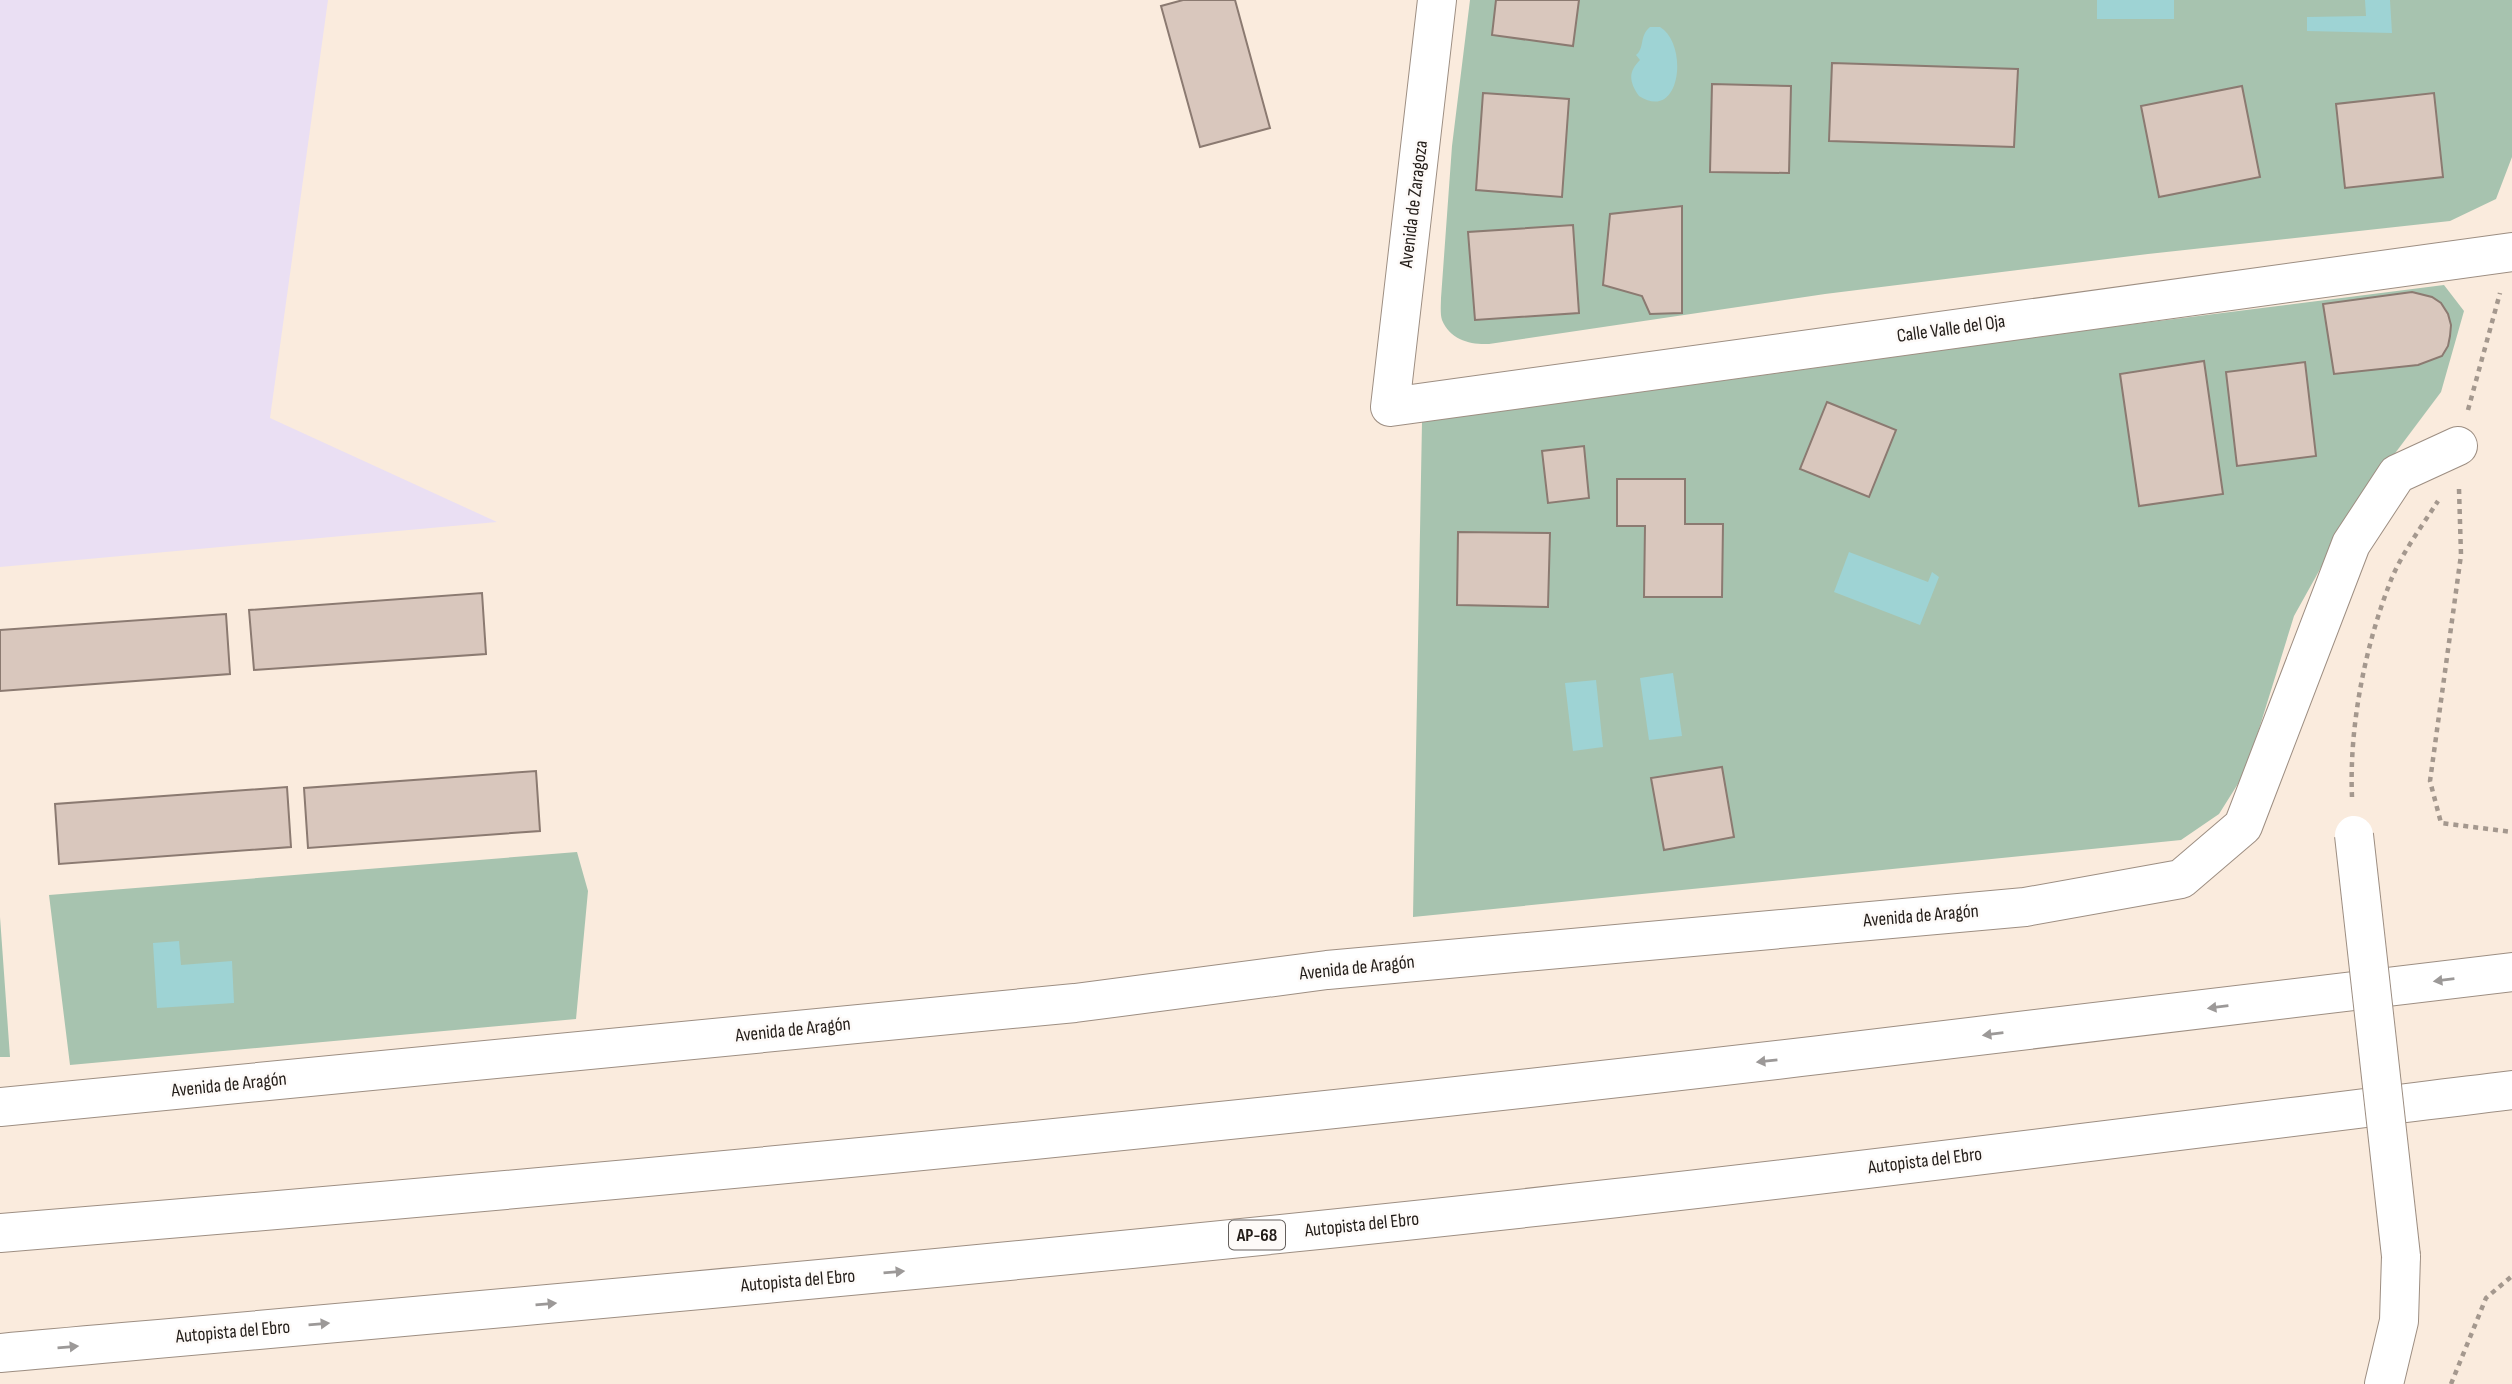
<svg xmlns="http://www.w3.org/2000/svg" width="2512" height="1384" viewBox="0 0 2512 1384" font-family="'Sofia Sans Condensed',sans-serif">
  <style>
    .education { fill: #eadff3 }
    .green { fill: #a7c3af }
    .water { fill: #9ed3d4 }
    .building { fill: #d9c7bd; stroke: #8b7a71; stroke-width: 2 }
    .lines { fill: none; stroke-linecap: round; stroke-linejoin: round }
    .minor-casing { stroke: #9d8e82; stroke-width: 40 }
    .highway-casing { stroke: #9d8e82; stroke-width: 40 }
    .path { stroke: #a4988e; stroke-width: 4.5; stroke-dasharray: 5 5; stroke-linecap: butt }
    .minor { stroke: #fff; stroke-width: 38 }
    .highway { stroke: #fff; stroke-width: 38 }
    .minor-bridge-casing { stroke: #9d8e82; stroke-width: 40; stroke-linecap: butt }
    .minor-bridge { stroke: #fff; stroke-width: 38 }
    .oneway { fill: #9c9998 }
    .labels { text-anchor: middle; dominant-baseline: central; stroke-width: 5; stroke-linejoin: round; paint-order: stroke }
    .shield { fill: #fdfaf8; stroke: #645f5c; stroke-width: 2 }
    .shield-label { font-size: 18px; font-weight: bold; fill: #231d19 }
    .street-label { font-size: 19px; fill: #231d19; stroke: #fdfaf8 }
  </style>
  <rect width="100%" height="100%" fill="#faebdd"/>
  <path class="education" d="M 0,0 L 328,0 L 270,418 L 497,522 L 0,567 Z"/>
  <path class="green" d="M 1470,0 L 2512,0 L 2512,157 L 2496,199 L 2450,221 L 2148,254 L 1825,294 L 1489,344 C 1471,345 1450,340 1442,320 C 1440,314 1441,304 1441,298 L 1452,146 Z
    M 2444,285 L 2464,311 L 2441,392 L 2354,508 L 2294,616 L 2246,771 L 2219,814 L 2181,840 L 1413,917 L 1422,422 L 2111,327 Z
    M 577,852 L 588,891 L 576,1019 L 70,1065 L 49,895 Z
    M 0,917 L 10,1057 L 0,1057 Z"/>
  <path class="water" d="M 2097,0 L 2174,0 L 2174,19 L 2097,19 Z
    M 2365,0 L 2390,0 L 2392,33 L 2307,31 L 2307,17 L 2366,16 Z
    M 1650,27 L 1660,27 C 1689,44 1681,123 1639,96 C 1629,82 1628,72 1640,60 L 1636,55 C 1645,48 1639,36 1650,27 Z
    M 1849,552 L 1928,582 L 1932,572 L 1939,577 L 1920,625 L 1834,592 Z
    M 1673,673 L 1682,736 L 1649,740 L 1640,678 Z
    M 1596,680 L 1603,747 L 1573,751 L 1565,683 Z
    M 179,941 L 181,965 L 232,961 L 234,1003 L 157,1008 L 153,943 Z"/>
  <path class="building" d="M 1183,0 L 1235,0 L 1270,128 L 1200,147 L 1161,6 Z
    M 1496,0 L 1579,0 L 1573,46 L 1492,35 Z
    M 1832,63 L 2018,69 L 2014,147 L 1829,141 Z
    M 1712,84 L 1791,86 L 1789,173 L 1710,172 Z
    M 2242,86 L 2260,177 L 2159,197 L 2141,106 Z
    M 1483,93 L 1569,99 L 1562,197 L 1476,190 Z
    M 2434,93 L 2443,177 L 2345,188 L 2336,104 Z
    M 1682,206 L 1682,313 L 1650,314 L 1642,296 L 1603,285 L 1610,214 Z
    M 1573,225 L 1579,313 L 1475,320 L 1468,232 Z
    M 2412,292 L 2432,297 L 2441,303 L 2448,314 L 2451,325 L 2450,336 L 2448,346 L 2442,356 L 2418,365 L 2334,374 L 2323,304 Z
    M 2204,361 L 2223,494 L 2139,506 L 2120,374 Z
    M 2305,362 L 2316,456 L 2237,466 L 2226,372 Z
    M 1827,402 L 1896,430 L 1869,497 L 1800,469 Z
    M 1584,446 L 1589,498 L 1548,503 L 1542,451 Z
    M 1617,479 L 1685,479 L 1685,524 L 1723,524 L 1722,597 L 1644,597 L 1645,526 L 1617,526 Z
    M 1458,532 L 1550,533 L 1548,607 L 1457,605 Z
    M 482,593 L 486,654 L 254,670 L 249,610 Z
    M 226,614 L 230,674 L 0,691 L 0,630 Z
    M 1722,767 L 1734,837 L 1664,850 L 1651,778 Z
    M 536,771 L 540,831 L 308,848 L 304,788 Z
    M 287,787 L 291,847 L 59,864 L 55,804 Z"/>
  <g class="lines">
    <defs>
      <path id="minor" d="M 1437,0 L 1390,407 L 2512,252
        M 0,1107 L 1075,1003 L 1327,970 L 2025,907 L 2181,879 L 2243,826 L 2351,544 L 2397,474 L 2458,446
        M 2384,1384 L 2399,1321 L 2401,1256"/>
      <path id="highway" d="M 0,1233 C 607,1184 1214,1126 1819,1055 C 2050,1028 2281,1000 2512,972
        M 0,1353 C 539,1305 1079,1258 1617,1198 C 1916,1165 2214,1126 2512,1090"/>
    </defs>
    <use href="#minor" class="minor-casing"/>
    <use href="#highway" class="highway-casing"/>
    <path class="path" d="M 2468,410 L 2500,293
      M 2459,489 L 2461,555 L 2430,781 L 2441,823 L 2512,832
      M 2352,797 C 2349,726 2365,646 2391,580 C 2402,553 2422,526 2438,501
      M 2451,1384 L 2486,1298 L 2512,1276"/>
    <use href="#minor" class="minor"/>
    <use href="#highway" class="highway"/>
    <defs>
      <path id="minor-bridge" d="M 2354,835 L 2401,1256"/>
    </defs>
    <use href="#minor-bridge" class="minor-bridge-casing"/>
    <use href="#minor-bridge" class="minor-bridge"/>
  </g>
  <defs><path id="oneway-solid" d="M-6-.8H1V-3.2L6.5 0L1 3.2V.8H-6Z" transform="scale(1.75)"/></defs>
  <g class="oneway">
    <use href="#oneway-solid" transform="translate(2444 980) rotate(173)"/>
    <use href="#oneway-solid" transform="translate(2218 1007) rotate(173)"/>
    <use href="#oneway-solid" transform="translate(1993 1034) rotate(173)"/>
    <use href="#oneway-solid" transform="translate(1767 1061) rotate(174)"/>
    <use href="#oneway-solid" transform="translate(894 1272) rotate(-5)"/>
    <use href="#oneway-solid" transform="translate(546 1304) rotate(-5)"/>
    <use href="#oneway-solid" transform="translate(319 1324) rotate(-5)"/>
    <use href="#oneway-solid" transform="translate(68 1347) rotate(-5)"/>
  </g>
  <g class="labels">
    <rect class="shield" x="1229" y="1220.5" width="56" height="29" rx="5"/>
    <g class="shield-label">
      <text x="1257" y="1235">AP-68</text>
    </g>
    <g class="street-label">
      <text transform="translate(1414 204) rotate(-83)">Avenida de Zaragoza</text>
      <text transform="translate(1951 329) rotate(-8)">Calle Valle del Oja</text>
      <text transform="translate(1921 916) rotate(-5)">Avenida de Aragón</text>
      <text transform="translate(1357 968) rotate(-6)">Avenida de Aragón</text>
      <text transform="translate(793 1030) rotate(-6)">Avenida de Aragón</text>
      <text transform="translate(229 1085) rotate(-6)">Avenida de Aragón</text>
      <text transform="translate(1925 1161) rotate(-7)">Autopista del Ebro</text>
      <text transform="translate(1362 1225) rotate(-6)">Autopista del Ebro</text>
      <text transform="translate(798 1281) rotate(-5)">Autopista del Ebro</text>
      <text transform="translate(233 1332) rotate(-5)">Autopista del Ebro</text>
    </g>
  </g>
</svg>
